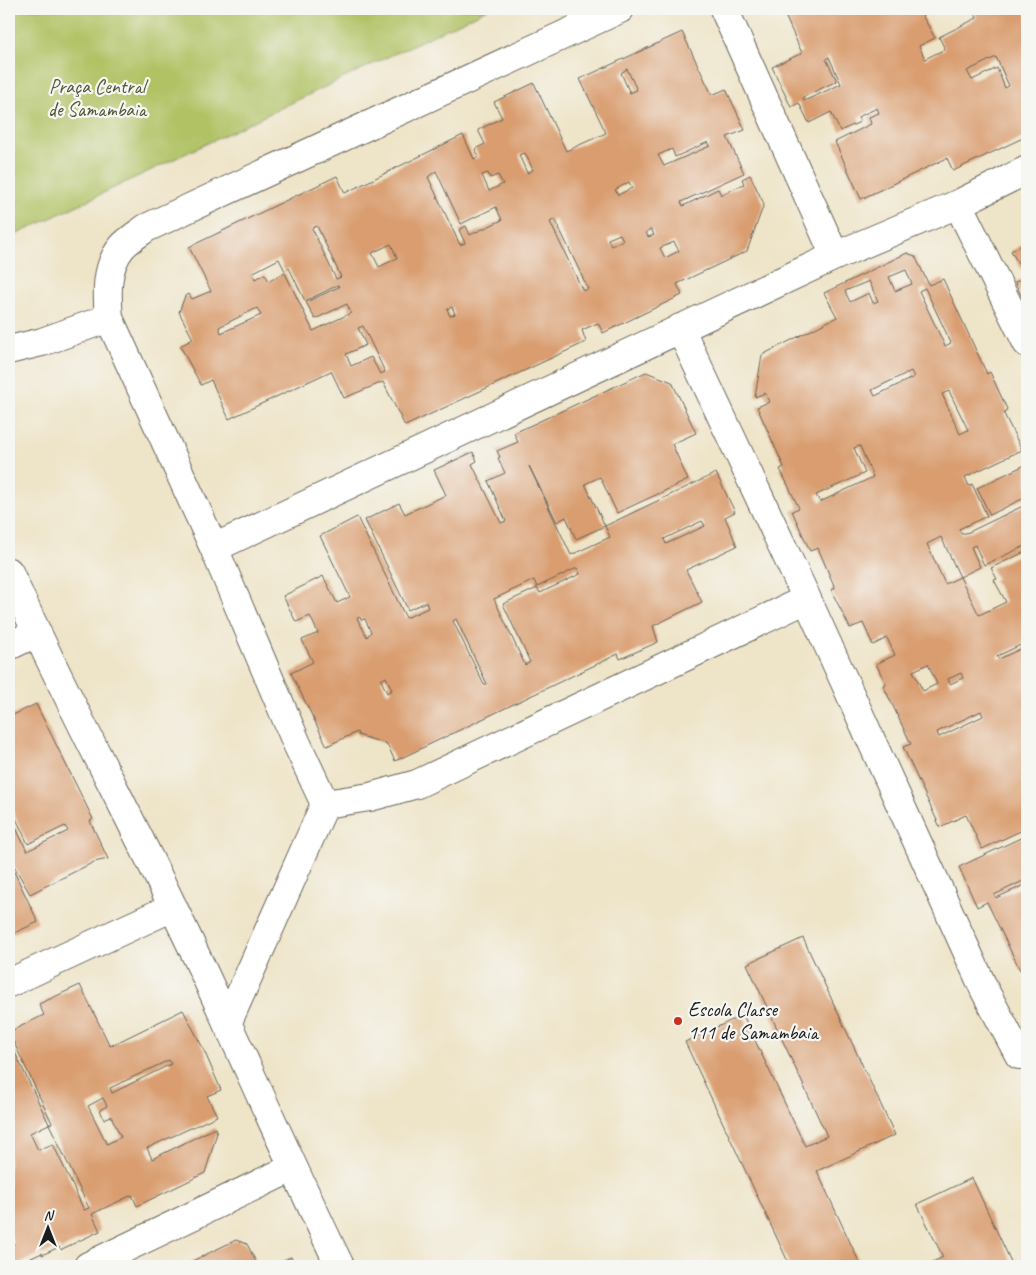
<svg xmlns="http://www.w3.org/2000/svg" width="1036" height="1275" viewBox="0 0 1036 1275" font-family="Caveat,sans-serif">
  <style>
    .green { fill: #b1c265; stroke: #666f40 }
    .building { fill: #d99d6f; fill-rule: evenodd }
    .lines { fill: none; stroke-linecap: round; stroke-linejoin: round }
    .street-casing { stroke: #666258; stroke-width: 30 }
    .street { stroke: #fff; stroke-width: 28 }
    .poi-dot { fill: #c8321e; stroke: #f6f6f2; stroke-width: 2 }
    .labels { text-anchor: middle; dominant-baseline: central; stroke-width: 4.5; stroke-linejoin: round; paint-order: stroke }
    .park-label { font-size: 20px; fill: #505636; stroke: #f6f6f2 }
    .poi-label { font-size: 20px; fill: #1c1c1c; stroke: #f6f6f2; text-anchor: start }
  </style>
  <rect width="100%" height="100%" fill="#f6f6f2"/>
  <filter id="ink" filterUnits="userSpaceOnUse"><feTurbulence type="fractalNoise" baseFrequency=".02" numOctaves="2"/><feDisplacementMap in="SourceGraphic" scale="10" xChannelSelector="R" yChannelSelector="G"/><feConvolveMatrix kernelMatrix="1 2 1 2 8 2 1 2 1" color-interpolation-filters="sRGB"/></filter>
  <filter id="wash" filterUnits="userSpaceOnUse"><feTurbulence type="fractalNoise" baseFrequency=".0096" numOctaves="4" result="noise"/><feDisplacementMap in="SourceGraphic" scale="20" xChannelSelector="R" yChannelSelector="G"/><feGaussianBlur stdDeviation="1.12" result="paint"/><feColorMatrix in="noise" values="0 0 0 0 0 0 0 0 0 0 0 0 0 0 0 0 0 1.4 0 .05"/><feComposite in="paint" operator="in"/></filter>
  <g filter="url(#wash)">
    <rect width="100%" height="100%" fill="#eee4c8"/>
    <path class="green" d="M 9,9 L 488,9 L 9,238 Z"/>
    <g id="blocks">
      <path class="building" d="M 782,9 L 926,9 L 927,13 L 922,15 L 935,38 L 919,46 L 925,59 L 945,49 L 939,37 L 977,18 L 973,9 L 1022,9 L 1024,13 L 1027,11 L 1027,136 L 953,171 L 947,158 L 861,199 L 835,142 L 871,124 L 869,117 L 879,113 L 877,108 L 858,117 L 860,122 L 840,131 L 831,112 L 809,123 L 799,103 L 791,107 L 772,67 L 802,53 ZM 829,57 L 841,84 L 804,101 L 803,97 L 837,81 L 826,59 ZM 996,57 L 1009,86 L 1005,88 L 997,68 L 972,80 L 967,71 Z
        M 682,32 L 712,95 L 726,89 L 745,130 L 727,137 L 744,173 L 681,202 L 683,206 L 718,189 L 721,195 L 744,184 L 742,179 L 750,175 L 764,204 L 747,251 L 677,284 L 682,295 L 603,333 L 598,323 L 582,330 L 586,342 L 405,426 L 383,382 L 344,398 L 331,371 L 229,419 L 211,380 L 201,385 L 180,346 L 193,339 L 179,312 L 185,296 L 189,294 L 192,299 L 211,291 L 189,247 L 337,176 L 345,193 L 463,135 L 474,159 L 479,157 L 475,149 L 485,144 L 478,130 L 502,118 L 494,102 L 534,83 L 566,151 L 606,133 L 580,79 ZM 627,69 L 637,90 L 630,93 L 621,73 ZM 708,142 L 710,146 L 664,166 L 658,155 L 672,149 L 675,157 ZM 525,153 L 533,170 L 527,173 L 519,155 ZM 436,171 L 461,224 L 496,207 L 502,220 L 470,235 L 466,226 L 459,230 L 465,243 L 460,245 L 428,177 ZM 488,173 L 490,178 L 498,175 L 503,184 L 489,191 L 482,175 ZM 629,182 L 632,188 L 618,195 L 615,190 ZM 555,219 L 588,289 L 583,291 L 550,222 ZM 317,226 L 341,277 L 336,279 L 312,228 ZM 651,229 L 654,235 L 648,237 L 646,232 ZM 620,234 L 623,240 L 611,246 L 608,239 ZM 674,242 L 679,251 L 665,258 L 660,248 ZM 391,244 L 397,258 L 379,267 L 372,253 ZM 279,259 L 285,271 L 289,268 L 305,301 L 338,285 L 339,287 L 306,302 L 315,319 L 347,304 L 351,313 L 313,331 L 285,273 L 269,281 L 265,274 L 255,279 L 252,273 ZM 452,307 L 455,314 L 450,316 L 447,309 ZM 257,308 L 261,315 L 221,333 L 219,327 ZM 363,326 L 385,372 L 380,374 L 371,357 L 351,366 L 346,354 L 366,345 L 358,328 Z
        M 1027,242 L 1027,308 L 1015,282 L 1026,277 L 1011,251 Z
        M 907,253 L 915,256 L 929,285 L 943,279 L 987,374 L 990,372 L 1007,409 L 1004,414 L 1022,450 L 965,477 L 969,486 L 972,484 L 987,516 L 959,529 L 961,534 L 969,532 L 1027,504 L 1027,545 L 984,565 L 975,545 L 971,547 L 980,567 L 960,577 L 979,615 L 1006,602 L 994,580 L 997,579 L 991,568 L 1027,551 L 1027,642 L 997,656 L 999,659 L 1027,646 L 1027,828 L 982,849 L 966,815 L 940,827 L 903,747 L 911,744 L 883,685 L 886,684 L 876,664 L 895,655 L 887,638 L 873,645 L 863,623 L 850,628 L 831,590 L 835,588 L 818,548 L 810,551 L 792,511 L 799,508 L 780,469 L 784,467 L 757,407 L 769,402 L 765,393 L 755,397 L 762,355 L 837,317 L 824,293 ZM 906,270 L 912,284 L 895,291 L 889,277 ZM 869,281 L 878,301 L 873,303 L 869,293 L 850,302 L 845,291 ZM 925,288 L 951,343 L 945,346 L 919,291 ZM 911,371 L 914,377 L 875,396 L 872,390 ZM 949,391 L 968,430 L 960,434 L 942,394 ZM 860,446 L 873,477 L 820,502 L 816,495 L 865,473 L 854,448 ZM 941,537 L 960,577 L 945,584 L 927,544 ZM 928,664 L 937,684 L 923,691 L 913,671 ZM 961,673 L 963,678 L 950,684 L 948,679 ZM 981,711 L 983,716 L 939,737 L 937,732 Z
        M 646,372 L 672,382 L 696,433 L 672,444 L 688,480 L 617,513 L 600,477 L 585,484 L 605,526 L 576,539 L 566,517 L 557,522 L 529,466 L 571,555 L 610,537 L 605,526 L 716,473 L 735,512 L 725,517 L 737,546 L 686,570 L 702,602 L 653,626 L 658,642 L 620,659 L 618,654 L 395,761 L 387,744 L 358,735 L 357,732 L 327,746 L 291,673 L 313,662 L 302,640 L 318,633 L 310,616 L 296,622 L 283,596 L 323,576 L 337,603 L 350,597 L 320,536 L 357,517 L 406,618 L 428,608 L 426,602 L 408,610 L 365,520 L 399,503 L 405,514 L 446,495 L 434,470 L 473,452 L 477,461 L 472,464 L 501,523 L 506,521 L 488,481 L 505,473 L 498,458 L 500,457 L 497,451 L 518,442 L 514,433 ZM 702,521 L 705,526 L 666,544 L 664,539 ZM 577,568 L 580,574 L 540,593 L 537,588 L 503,604 L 530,662 L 525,665 L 494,599 L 534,580 L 537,587 ZM 360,617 L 361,620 L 365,619 L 371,632 L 367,637 L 357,618 ZM 456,619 L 487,684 L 484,685 L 453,621 ZM 386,677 L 392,690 L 387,693 L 381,680 Z
        M 1027,464 L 1027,501 L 1026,497 L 990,515 L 977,488 Z
        M 36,704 L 93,819 L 90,821 L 108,859 L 94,862 L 30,894 L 10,859 L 9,860 L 9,827 L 16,828 L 27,851 L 68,831 L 65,826 L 28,844 L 12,810 L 9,812 L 9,717 Z
        M 1027,835 L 1027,879 L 994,895 L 996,898 L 1027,884 L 1027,972 L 1020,970 L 987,902 L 977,907 L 959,867 Z
        M 9,861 L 38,922 L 10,935 L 9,933 Z
        M 803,938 L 895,1135 L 817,1171 L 861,1266 L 790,1266 L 685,1042 L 743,1015 L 805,1146 L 827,1136 L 747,964 Z
        M 80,985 L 110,1046 L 183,1010 L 203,1048 L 221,1090 L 207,1096 L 217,1116 L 147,1148 L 152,1159 L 215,1128 L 217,1133 L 205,1173 L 137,1206 L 132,1195 L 92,1214 L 100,1231 L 60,1250 L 59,1247 L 42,1255 L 42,1253 L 14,1266 L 9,1266 L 9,1237 L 12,1245 L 14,1244 L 9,1232 L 9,1040 L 49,1124 L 30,1133 L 38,1150 L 53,1144 L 84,1210 L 89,1208 L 49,1124 L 52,1123 L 9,1032 L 44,1015 L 39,1004 ZM 169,1060 L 171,1064 L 112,1093 L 110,1088 ZM 103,1098 L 107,1106 L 100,1110 L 104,1119 L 111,1116 L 121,1137 L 107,1144 L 88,1106 Z
        M 972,1178 L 1013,1266 L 924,1266 L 943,1257 L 917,1204 Z
        M 236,1240 L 247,1244 L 258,1266 L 182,1266 Z
        M 291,1257 L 295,1266 L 272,1266 L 289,1258 Z"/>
    </g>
  </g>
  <g filter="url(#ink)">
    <use href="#blocks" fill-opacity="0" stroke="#666258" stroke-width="1"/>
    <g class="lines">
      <defs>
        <path id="street" d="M 620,9 L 146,228 C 138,234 128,240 122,247 C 105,267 107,295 109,318 L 214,548 L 297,744 L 325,804 L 370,797 L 417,784 L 807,599
          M 724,9 L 835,256
          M 958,204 L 1027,343
          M 680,328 L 807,599 L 985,991 L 1019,1055 L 1027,1051
          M 9,350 L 42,342 L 109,318
          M 214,548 L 835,256 L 958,204 L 1027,170
          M 9,572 C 59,685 118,793 172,905 C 230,1025 282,1147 340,1266
          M 9,646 L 36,633
          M 9,983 L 173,907
          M 227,1024 L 325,804
          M 88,1266 L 292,1168"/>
      </defs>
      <use href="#street" class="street-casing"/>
      <use href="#street" class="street"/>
    </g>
  </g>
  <circle class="poi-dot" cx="678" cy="1021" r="5"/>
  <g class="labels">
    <g class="park-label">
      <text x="97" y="86">Praça Central<tspan x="97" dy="23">de Samambaia</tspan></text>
    </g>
    <g class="poi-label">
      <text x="688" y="1009">Escola Classe<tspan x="688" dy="23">111 de Samambaia</tspan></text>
    </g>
  </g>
  <rect width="1036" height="1275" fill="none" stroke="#f6f6f2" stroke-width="30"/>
  <g transform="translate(48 1228)" stroke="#f6f6f2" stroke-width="4" paint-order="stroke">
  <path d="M0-4L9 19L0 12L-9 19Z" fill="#1c1c1c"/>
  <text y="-8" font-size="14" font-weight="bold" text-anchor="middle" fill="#1c1c1c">N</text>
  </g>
</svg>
